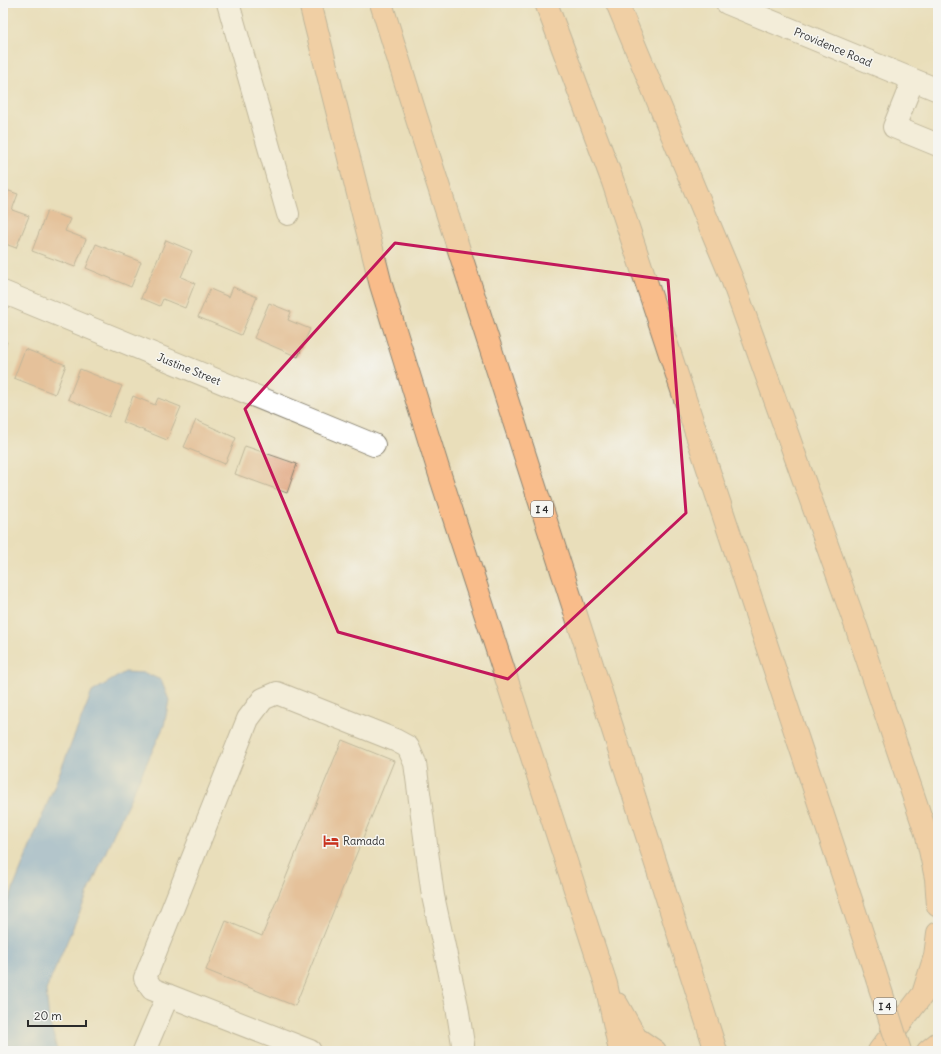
<svg xmlns="http://www.w3.org/2000/svg" width="941" height="1054" viewBox="0 0 941 1054" font-family="Delius,sans-serif">
  <style>
    .water { fill: #71a7df; stroke: #4e6985 }
    .building { fill: #df9e73 }
    .lines { fill: none; stroke-linecap: round; stroke-linejoin: round }
    .minor-casing { stroke: #8a8472; stroke-width: 24 }
    .highway-casing { stroke: #8a8472; stroke-width: 24 }
    .minor { stroke: #fff; stroke-width: 22 }
    .highway { stroke: #f9bc8a; stroke-width: 22 }
    .highway-bridge-casing { stroke: #8a8472; stroke-width: 24; stroke-linecap: butt }
    .highway-bridge { stroke: #f9bc8a; stroke-width: 22 }
    .marked { fill: none; stroke: #c2185b; stroke-width: 3; stroke-linejoin: round }
    .labels { text-anchor: middle; dominant-baseline: central; stroke-width: 3; stroke-linejoin: round; paint-order: stroke }
    .shield { fill: #f6f6f2; stroke: #686867; stroke-width: 1 }
    .shield-label { font-size: 10px; font-weight: bold; fill: #2b2b2b }
    .street-label { font-size: 11px; fill: #2b2b2b; stroke: #f6f6f2 }
    .poi-label { font-size: 11px; fill: #2b2b2b; stroke: #f6f6f2; text-anchor: start }
  </style>
  <rect width="100%" height="100%" fill="#f6f6f2"/>
  <filter id="ink" filterUnits="userSpaceOnUse"><feTurbulence type="fractalNoise" baseFrequency=".025" numOctaves="2"/><feDisplacementMap in="SourceGraphic" scale="8" xChannelSelector="R" yChannelSelector="G"/><feConvolveMatrix kernelMatrix="1 2 1 2 8 2 1 2 1" color-interpolation-filters="sRGB"/></filter>
  <filter id="wash" filterUnits="userSpaceOnUse"><feTurbulence type="fractalNoise" baseFrequency=".012" numOctaves="4" result="noise"/><feDisplacementMap in="SourceGraphic" scale="16" xChannelSelector="R" yChannelSelector="G"/><feGaussianBlur stdDeviation="0.9" result="paint"/><feColorMatrix in="noise" values="0 0 0 0 0 0 0 0 0 0 0 0 0 0 0 0 0 1.4 0 .05"/><feComposite in="paint" operator="in"/></filter>
  <g filter="url(#wash)">
    <rect width="100%" height="100%" fill="#e9deba"/>
    <path class="water" d="M 125,672 L 145,673 L 161,680 L 169,700 L 164,726 L 114,833 L 46,990 L 49,1021 L 54,1037 L 57,1051 L 3,1051 L 3,914 L 92,692 Z"/>
    <g id="blocks">
      <path class="building" d="M 3,189 L 18,194 L 12,210 L 29,216 L 16,248 L 3,243 Z
        M 47,211 L 70,219 L 65,231 L 86,239 L 75,267 L 32,251 Z
        M 166,240 L 192,251 L 181,277 L 195,283 L 185,308 L 163,299 L 160,306 L 141,298 Z
        M 96,244 L 141,262 L 131,287 L 86,268 Z
        M 233,287 L 257,297 L 241,335 L 198,317 L 210,289 L 229,297 Z
        M 269,303 L 291,312 L 288,320 L 310,329 L 298,357 L 254,338 Z
        M 3,340 L 7,342 L 3,353 Z
        M 25,349 L 66,365 L 55,394 L 14,378 Z
        M 80,369 L 122,386 L 109,417 L 68,399 Z
        M 133,396 L 155,405 L 158,398 L 181,407 L 167,440 L 123,422 Z
        M 196,420 L 236,438 L 225,464 L 184,447 Z
        M 245,446 L 297,464 L 287,493 L 235,474 Z
        M 342,740 L 394,761 L 295,1006 L 206,970 L 226,921 L 262,936 Z"/>
    </g>
  </g>
  <g filter="url(#ink)">
    <use href="#blocks" fill-opacity="0" stroke="#8a8472" stroke-width="1"/>
    <g class="lines">
      <defs>
        <path id="minor" d="M 228,3 L 288,214
          M 727,3 L 938,90
          M 913,80 L 894,127 L 938,145
          M 3,292 L 374,445
          M 144,1051 L 168,995
          M 310,1051 L 152,989 L 145,978 L 248,719 L 263,699 L 277,693 L 395,740 L 408,747 L 415,763 L 433,896 L 457,1006 L 463,1044 L 461,1051"/>
        <path id="highway" d="M 310,3 L 381,285 L 441,478 L 606,984 L 620,1051
          M 381,3 L 416,116 L 716,1051
          M 546,3 L 613,182 L 871,960
          M 617,3 L 732,279 L 857,629 L 927,836 L 936,878 L 938,906
          M 617,1004 L 636,1038 L 655,1051
          M 879,1051 L 923,994 L 935,956 L 938,933
          M 928,1051 L 938,1043"/>
      </defs>
      <use href="#minor" class="minor-casing"/>
      <use href="#highway" class="highway-casing"/>
      <use href="#minor" class="minor"/>
      <use href="#highway" class="highway"/>
      <defs>
        <path id="highway-bridge" d="M 871,960 L 900,1051"/>
      </defs>
      <use href="#highway-bridge" class="highway-bridge-casing"/>
      <use href="#highway-bridge" class="highway-bridge"/>
    </g>
  </g>
  <path d="M0 0H941V1054H0ZM 395,243 L 668,280 L 686,513 L 508,679 L 338,632 L 245,409 Z" fill="#e9deba" fill-opacity=".55" fill-rule="evenodd"/>
  <path class="marked" d="M 395,243 L 668,280 L 686,513 L 508,679 L 338,632 L 245,409 Z"/>
  <defs>
    <symbol id="hotel-bare" viewBox="-9 -9 18 18"><path d="M-6-4.5h1.5V1H6V5H4.5V3h-9V5H-6ZM-4 0a1.8 1.8 0 1 1 3.6 0ZM.5 0V-2.5h3Q6-2.5 6 0Z" fill="#c8321e" stroke="#f6f6f2" stroke-width="2.5" paint-order="stroke"/></symbol>
  </defs>
  <g fill-rule="evenodd">
    <use href="#hotel-bare" x="320" y="830" width="22" height="22"/>
  </g>
  <g class="labels">
    <g class="shield">
      <rect x="531" y="501" width="22" height="16" rx="3"/>
      <rect x="874" y="998" width="22" height="16" rx="3"/>
    </g>
    <g class="shield-label">
      <text x="542" y="509">I 4</text>
      <text x="885" y="1006">I 4</text>
    </g>
    <g class="street-label">
      <text transform="translate(833 47) rotate(23)">Providence Road</text>
      <text transform="translate(189 369) rotate(22)">Justine Street</text>
    </g>
    <g class="poi-label">
      <text x="343" y="841">Ramada</text>
    </g>
  </g>
  <rect width="941" height="1054" fill="none" stroke="#f6f6f2" stroke-width="16"/>
  <path d="M28 1020v6h58v-6" fill="none" stroke="#2b2b2b" stroke-width="2"/>
  <text x="34" y="1020" font-size="12" fill="#2b2b2b" stroke="#f6f6f2" stroke-width="3" paint-order="stroke">20 m</text>
</svg>
